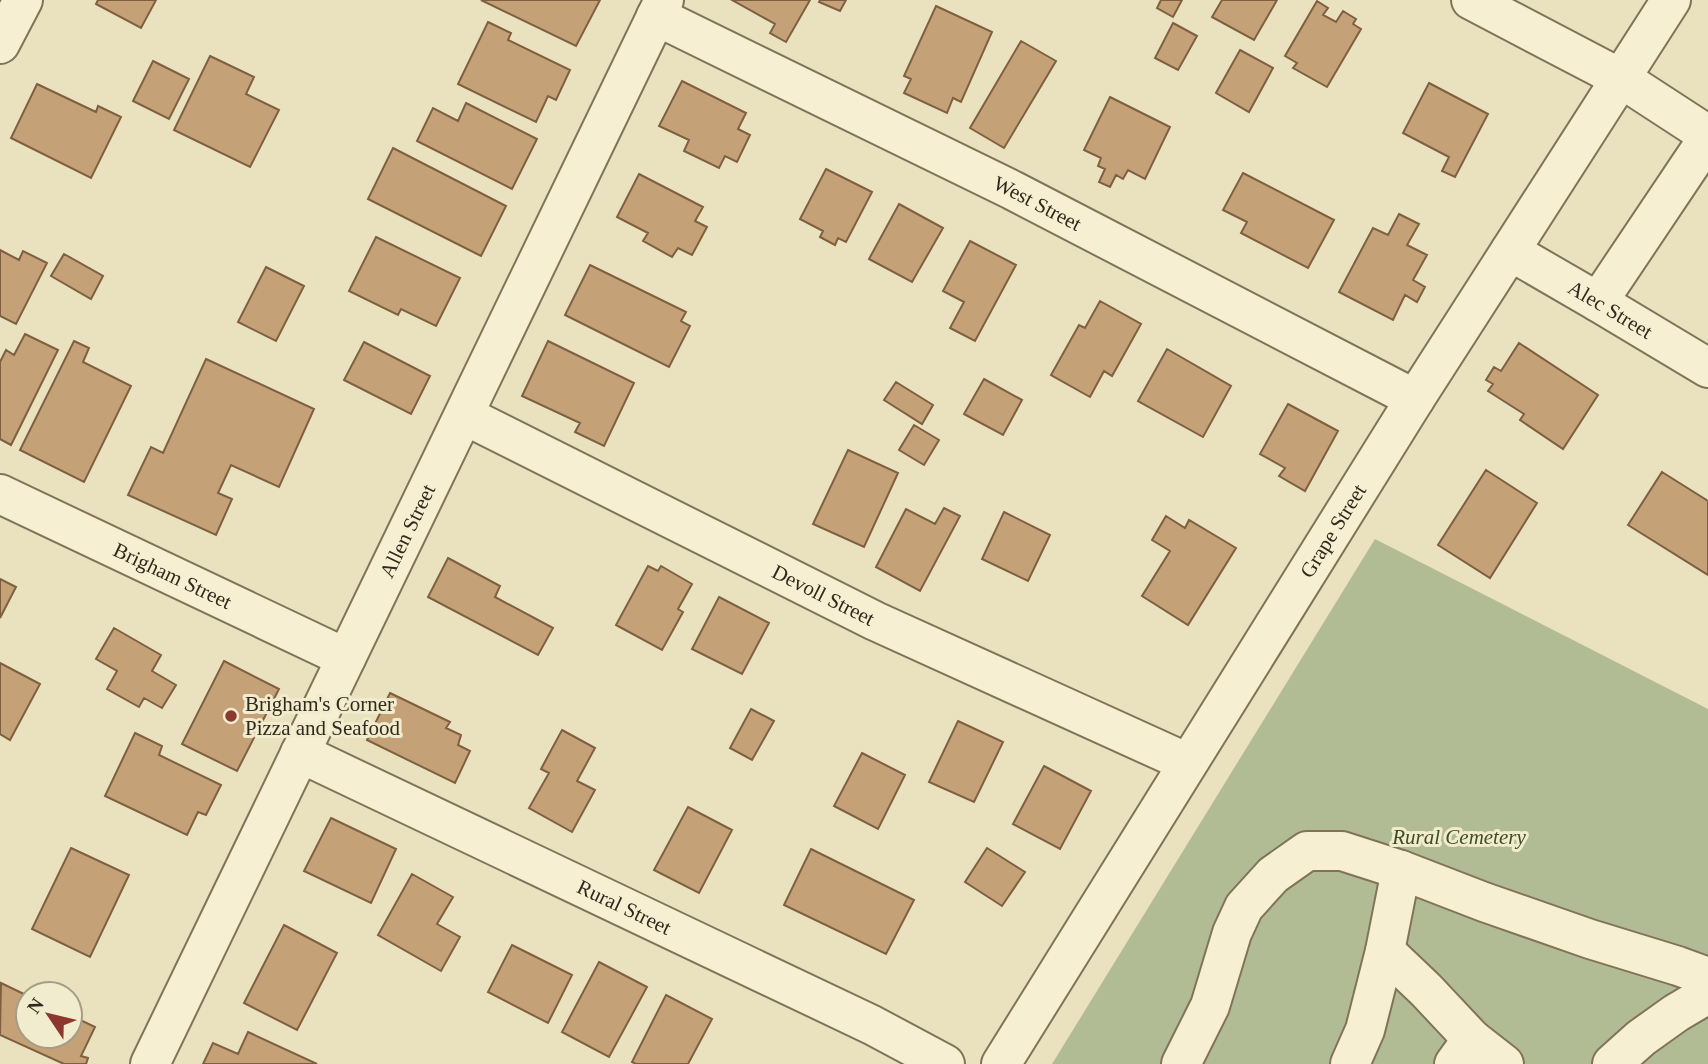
<svg xmlns="http://www.w3.org/2000/svg" width="1708" height="1064" viewBox="0 0 1708 1064" font-family="Georgia,serif">
  <style>
    .cemetery { fill: #b2bc94 }
    .building { fill: #c5a178; stroke: #7e6041; stroke-width: 2 }
    .lines { fill: none; stroke-linecap: round; stroke-linejoin: round }
    .minor-casing { stroke: #817359; stroke-width: 42 }
    .minor { stroke: #f6efd2; stroke-width: 38 }
    .poi-dot { fill: #8c382e; stroke: #f2ecce; stroke-width: 2.5 }
    .labels { text-anchor: middle; dominant-baseline: central; stroke-width: 6; stroke-linejoin: round; paint-order: stroke }
    .street-label { font-size: 21px; fill: #32291c; stroke: #f2ecce }
    .poi-label { font-size: 21px; fill: #32291c; stroke: #f2ecce; text-anchor: start }
    .park-label { font-size: 21px; font-style: italic; fill: #3e4d24; stroke: #f2ecce }
  </style>
  <rect width="100%" height="100%" fill="#eae2bf"/>
  <path class="cemetery" d="M 1375,539 L 1708,709 L 1708,1064 L 1052,1064 Z"/>
  <path class="building" d="M 98,0 L 156,0 L 141,28 L 96,4 Z
    M 481,0 L 600,0 L 576,46 Z
    M 732,0 L 810,0 L 786,42 L 770,33 L 775,24 Z
    M 820,0 L 846,0 L 840,11 L 819,2 Z
    M 1161,0 L 1182,0 L 1173,17 L 1157,8 Z
    M 1222,0 L 1277,0 L 1254,40 L 1212,17 Z
    M 1317,1 L 1328,8 L 1323,15 L 1336,22 L 1343,11 L 1356,19 L 1353,24 L 1361,29 L 1327,87 L 1293,68 L 1297,63 L 1285,56 Z
    M 936,6 L 992,32 L 961,102 L 953,98 L 947,113 L 904,93 L 911,79 L 904,76 Z
    M 488,22 L 511,33 L 508,40 L 570,70 L 556,100 L 548,96 L 536,122 L 458,84 Z
    M 1173,23 L 1197,36 L 1178,70 L 1155,58 Z
    M 1021,41 L 1056,61 L 1004,148 L 970,128 Z
    M 1240,50 L 1273,68 L 1249,112 L 1216,93 Z
    M 210,56 L 254,77 L 246,94 L 279,110 L 250,167 L 174,130 Z
    M 153,61 L 189,79 L 169,119 L 133,101 Z
    M 682,81 L 746,113 L 738,129 L 750,135 L 737,162 L 725,156 L 719,168 L 684,151 L 689,140 L 659,126 Z
    M 1429,83 L 1488,114 L 1455,177 L 1442,171 L 1449,157 L 1403,133 Z
    M 37,84 L 96,112 L 98,106 L 121,117 L 91,178 L 11,138 Z
    M 1110,97 L 1170,127 L 1145,179 L 1128,170 L 1123,179 L 1116,175 L 1110,187 L 1099,182 L 1105,169 L 1098,166 L 1101,158 L 1084,150 Z
    M 466,103 L 537,139 L 512,189 L 417,141 L 433,108 L 458,121 Z
    M 393,148 L 506,206 L 481,256 L 368,199 Z
    M 826,169 L 872,192 L 846,242 L 838,238 L 835,245 L 820,237 L 823,231 L 800,219 Z
    M 1243,173 L 1334,220 L 1308,268 L 1241,233 L 1247,222 L 1223,210 Z
    M 639,174 L 703,207 L 695,221 L 707,227 L 692,255 L 678,248 L 672,257 L 643,241 L 648,233 L 617,217 Z
    M 899,204 L 943,228 L 912,282 L 869,259 Z
    M 1399,214 L 1419,224 L 1407,245 L 1427,255 L 1413,280 L 1425,287 L 1417,302 L 1405,295 L 1393,320 L 1339,292 L 1373,228 L 1388,235 Z
    M 376,237 L 460,278 L 436,326 L 401,309 L 398,315 L 349,291 Z
    M 970,241 L 1016,265 L 975,341 L 950,328 L 964,302 L 943,291 Z
    M 0,250 L 19,260 L 23,251 L 47,263 L 16,324 L 0,316 Z
    M 64,254 L 103,276 L 91,299 L 51,276 Z
    M 590,265 L 686,312 L 681,321 L 690,326 L 669,367 L 565,315 Z
    M 266,267 L 304,286 L 276,341 L 238,322 Z
    M 1100,301 L 1141,324 L 1112,376 L 1104,371 L 1090,397 L 1051,375 L 1079,325 L 1085,328 Z
    M 25,334 L 58,350 L 11,445 L 0,439 L 0,362 L 6,350 L 14,355 Z
    M 74,341 L 89,348 L 83,362 L 131,386 L 84,482 L 20,450 Z
    M 548,341 L 634,383 L 604,446 L 575,432 L 580,423 L 522,396 Z
    M 364,342 L 430,376 L 411,414 L 344,380 Z
    M 1519,343 L 1598,395 L 1563,449 L 1520,420 L 1524,414 L 1488,391 L 1493,384 L 1486,380 L 1494,367 L 1501,371 Z
    M 1167,349 L 1231,386 L 1203,437 L 1138,401 Z
    M 206,359 L 314,409 L 279,487 L 231,465 L 218,493 L 232,499 L 216,535 L 128,495 L 151,447 L 163,453 Z
    M 984,379 L 1022,400 L 1003,435 L 964,414 Z
    M 896,382 L 933,405 L 922,424 L 884,400 Z
    M 1288,404 L 1338,431 L 1305,491 L 1279,476 L 1285,468 L 1260,454 Z
    M 914,425 L 939,440 L 924,465 L 899,450 Z
    M 848,450 L 898,473 L 864,547 L 813,524 Z
    M 1486,470 L 1537,503 L 1490,578 L 1438,545 Z
    M 1662,472 L 1708,501 L 1708,575 L 1628,525 Z
    M 944,508 L 960,516 L 920,591 L 876,567 L 906,509 L 935,524 Z
    M 1004,512 L 1050,535 L 1028,581 L 982,559 Z
    M 1166,516 L 1185,528 L 1189,520 L 1236,548 L 1188,625 L 1142,596 L 1170,551 L 1152,540 Z
    M 448,558 L 500,586 L 495,597 L 553,628 L 538,655 L 428,597 Z
    M 648,566 L 658,571 L 661,566 L 692,584 L 678,609 L 683,612 L 662,650 L 616,625 Z
    M 0,579 L 16,587 L 0,618 Z
    M 719,597 L 769,623 L 742,674 L 692,649 Z
    M 114,628 L 161,655 L 152,671 L 176,685 L 162,708 L 144,698 L 139,707 L 107,689 L 117,671 L 96,659 Z
    M 224,661 L 279,689 L 237,771 L 182,744 Z
    M 0,663 L 40,684 L 10,740 L 0,734 Z
    M 390,693 L 450,722 L 446,728 L 461,735 L 458,745 L 470,751 L 455,783 L 367,740 Z
    M 751,709 L 774,721 L 752,760 L 730,748 Z
    M 958,721 L 1003,742 L 974,802 L 929,782 Z
    M 562,730 L 595,748 L 577,781 L 595,790 L 572,832 L 529,808 L 549,773 L 541,769 Z
    M 135,733 L 162,746 L 159,755 L 221,785 L 206,815 L 198,812 L 187,835 L 105,796 Z
    M 862,753 L 905,775 L 878,829 L 834,806 Z
    M 1044,766 L 1091,791 L 1060,849 L 1013,824 Z
    M 688,807 L 732,830 L 699,893 L 654,870 Z
    M 331,818 L 396,849 L 371,903 L 304,871 Z
    M 71,848 L 129,875 L 90,957 L 32,929 Z
    M 987,848 L 1025,872 L 1002,906 L 965,882 Z
    M 811,849 L 914,900 L 886,954 L 784,905 Z
    M 412,874 L 453,897 L 437,924 L 460,937 L 441,971 L 378,935 Z
    M 284,925 L 337,953 L 297,1030 L 244,1003 Z
    M 512,945 L 572,975 L 548,1023 L 488,992 Z
    M 599,962 L 647,987 L 609,1057 L 562,1032 Z
    M 1,983 L 28,996 L 28,1036 L 70,1036 L 70,1015 L 95,1027 L 81,1056 L 88,1058 L 86,1064 L 64,1064 L 0,1035 Z
    M 666,995 L 712,1019 L 688,1064 L 636,1064 L 632,1062 Z
    M 248,1032 L 317,1064 L 203,1064 L 213,1043 L 238,1054 Z"/>
  <g class="lines">
    <defs>
      <g id="minor">
        <path d="M 1471,0 L 1622,79 L 1708,135"/>
        <path id="s1" d="M 656,16 L 1012,190 L 1415,399"/>
        <path d="M 0,44 L 23,0"/>
        <path id="s2" d="M 1510,251 L 1598,302 L 1708,368"/>
        <path d="M 1598,302 L 1708,138"/>
        <path id="s3" d="M 464,415 L 875,621 L 1188,763"/>
        <path id="s4" d="M 0,494 L 346,658"/>
        <path id="s5" d="M 300,753 L 872,1025 L 945,1064"/>
        <path d="M 1385,951 L 1426,990 L 1472,1039"/>
        <path id="s6" d="M 150,1064 L 664,0"/>
        <path id="s7" d="M 1001,1064 L 1415,399 L 1671,0"/>
        <path d="M 1181,1064 L 1210,1006 L 1232,933 L 1244,907 L 1273,875 L 1307,851 L 1342,851 L 1401,870 L 1484,902 L 1590,939 L 1678,966 L 1708,977"/>
        <path d="M 1350,1064 L 1365,1030 L 1385,951 L 1401,870"/>
        <path d="M 1454,1064 L 1472,1039 L 1504,1064"/>
        <path d="M 1612,1064 L 1641,1038 L 1676,1013 L 1708,994"/>
      </g>
    </defs>
    <use href="#minor" class="minor-casing"/>
    <use href="#minor" class="minor"/>
  </g>
  <circle class="poi-dot" cx="231" cy="716" r="7"/>
  <g class="labels">
    <g class="street-label">
      <text stroke="none"><textPath href="#s1" startOffset="425">West Street</textPath></text>
      <text stroke="none"><textPath href="#s2" startOffset="116">Alec Street</textPath></text>
      <text stroke="none"><textPath href="#s7" startOffset="628">Grape Street</textPath></text>
      <text stroke="none"><textPath href="#s6" startOffset="592">Allen Street</textPath></text>
      <text stroke="none"><textPath href="#s4" startOffset="191">Brigham Street</textPath></text>
      <text stroke="none"><textPath href="#s3" startOffset="402">Devoll Street</textPath></text>
      <text stroke="none"><textPath href="#s5" startOffset="359">Rural Street</textPath></text>
    </g>
    <g class="poi-label">
      <text x="245" y="704">Brigham's Corner<tspan x="245" dy="24">Pizza and Seafood</tspan></text>
    </g>
    <g class="park-label">
      <text x="1459" y="837">Rural Cemetery</text>
    </g>
  </g>
  <g transform="translate(49 1015) rotate(305)"><circle r="33" fill="#f2ecce" stroke="#a59e87" stroke-width="2"/>
  <path d="M0-5L12 26L0 18L-12 26Z" fill="#8c382e"/>
  <text y="-10" font-size="19" font-weight="bold" text-anchor="middle" fill="#32291c">N</text>
  </g>
</svg>
